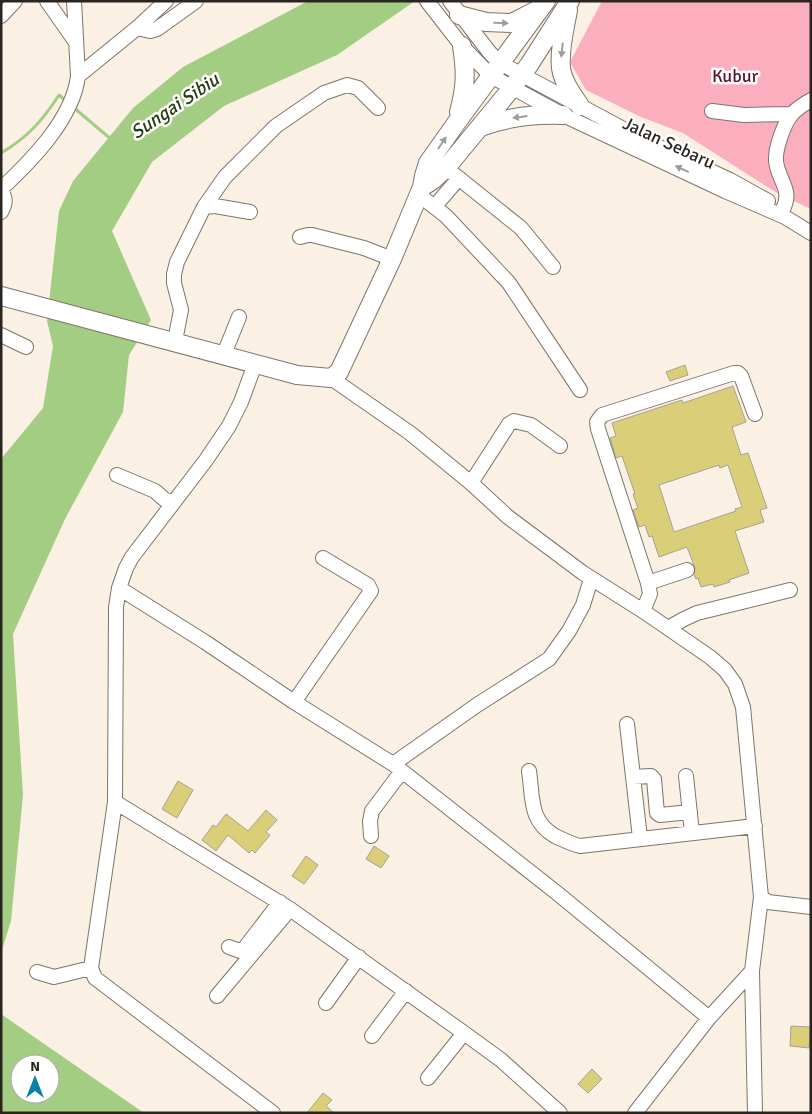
<svg xmlns="http://www.w3.org/2000/svg" width="812" height="1114" viewBox="0 0 812 1114" font-family="Signika,sans-serif">
  <style>
    .green { fill: #fbaebe }
    .water { fill: #a4cd84; fill-rule: evenodd }
    .lines { fill: none; stroke-linecap: round; stroke-linejoin: round }
    .stream { stroke: #a4cd84; stroke-width: 3 }
    .building { fill: #dace79; stroke: #a4a294; fill-rule: evenodd }
    .minor-casing { stroke: #7e7469; stroke-width: 16 }
    .major-casing { stroke: #7e7469; stroke-width: 20 }
    .minor { stroke: #fff; stroke-width: 14 }
    .major { stroke: #fff; stroke-width: 18 }
    .oneway { fill: #9f9d9b }
    .labels { text-anchor: middle; dominant-baseline: central; stroke-width: 5; stroke-linejoin: round; paint-order: stroke }
    .park-label { font-size: 18px; fill: #5d112b; stroke: #fff }
    .street-label { font-size: 18px; fill: #2a2521; stroke: #fff }
    .water-label { font-size: 19px; font-style: italic; fill: #243d0a; stroke: #fff }
  </style>
  <rect width="100%" height="100%" fill="#fbf0e4"/>
  <path class="green" d="M 602,1 L 811,1 L 811,209 L 777,193 L 683,133 L 641,117 L 586,90 L 570,62 Z"/>
  <path class="water" d="M 308,1 L 415,1 L 337,55 L 224,106 L 152,162 L 112,231 L 151,320 L 129,355 L 123,412 L 65,519 L 13,634 L 23,795 L 11,921 L 1,953 L 1,459 L 43,408 L 53,346 L 47,321 L 59,211 L 73,181 L 133,108 L 183,67 Z
    M 1,1014 L 144,1113 L 1,1113 ZM 20,1064 L 50,1064 L 50,1094 L 20,1094 Z"/>
  <g class="lines">
    <path class="stream" d="M 73,107 L 112,140
      M 1,153 C 27,138 43,120 59,95 L 66,101"/>
  </g>
  <path class="building" d="M 685,365 L 688,375 L 670,381 L 666,372 Z
    M 733,386 L 746,422 L 732,427 L 741,455 L 748,453 L 767,508 L 760,510 L 764,522 L 735,531 L 749,573 L 729,580 L 730,582 L 714,587 L 713,584 L 701,587 L 698,578 L 696,579 L 694,575 L 695,568 L 687,547 L 659,557 L 652,536 L 649,537 L 645,525 L 639,527 L 633,510 L 638,508 L 633,494 L 635,494 L 622,456 L 616,458 L 610,438 L 616,436 L 612,423 L 682,400 L 683,403 ZM 719,465 L 720,468 L 728,465 L 742,507 L 735,509 L 736,511 L 674,532 L 659,485 Z
    M 178,781 L 193,790 L 177,818 L 162,809 Z
    M 266,810 L 277,820 L 266,832 L 270,835 L 255,853 L 252,850 L 249,853 L 228,835 L 216,851 L 202,840 L 213,825 L 216,827 L 226,814 L 248,831 Z
    M 374,846 L 389,856 L 381,868 L 366,859 Z
    M 306,856 L 318,865 L 304,884 L 292,876 Z
    M 791,1026 L 811,1027 L 809,1048 L 790,1046 Z
    M 592,1069 L 602,1079 L 588,1093 L 578,1084 Z
    M 323,1093 L 332,1100 L 326,1106 L 334,1113 L 307,1113 Z"/>
  <g class="lines">
    <defs>
      <path id="minor" d="M 47,1 L 75,41
        M 427,1 L 462,46 L 491,76 L 563,115 L 725,191 L 785,217 L 811,233
        M 450,1 L 490,53 L 500,63 L 642,139 L 730,180 L 768,201
        M 1,16 L 15,1
        M 137,28 L 150,31 L 157,29 L 196,1
        M 78,76 L 137,28 L 166,1
        M 712,111 L 744,115 L 791,114
        M 446,168 L 521,228 L 553,267
        M 1,189 C 31,161 73,119 78,76 L 74,1
        M 1,190 C 6,199 6,203 1,212
        M 419,195 L 446,216 L 509,283 L 580,390
        M 435,206 L 459,178
        M 204,207 L 215,206 L 250,212
        M 783,209 C 793,189 778,181 776,161 C 775,149 784,123 792,114 C 797,108 804,104 811,100
        M 300,237 L 308,235 L 312,235 L 364,248 L 392,259
        M 1,335 L 26,347
        M 175,341 L 181,310 L 174,283 L 174,274 L 177,262 L 204,207 L 225,177 L 276,126 L 324,93 L 347,85 L 358,88 L 378,108
        M 224,354 L 239,317
        M 255,364 L 241,402 L 229,426 L 206,460 L 132,557 L 126,568 L 119,588 L 116,607 L 115,802 L 91,968 L 95,978 L 273,1113
        M 331,378 L 410,433 L 471,483 L 508,517 L 583,573 L 643,611 L 710,657 L 725,670 L 735,684 L 743,707 L 761,897 L 768,902 L 811,907
        M 117,475 L 155,491 L 164,499 L 173,503
        M 471,483 L 509,424 L 514,421 L 531,425 L 560,446
        M 648,583 L 687,570
        M 119,588 L 205,642 L 294,702 L 393,764 L 557,893 L 709,1018
        M 643,611 L 650,594 L 648,583 L 598,429 L 597,422 L 602,415 L 734,373 L 738,373 L 741,376 L 755,414
        M 668,628 L 684,619 L 697,613 L 790,590
        M 294,702 L 371,591 L 368,585 L 323,558
        M 627,724 L 640,838
        M 393,764 L 477,705 L 549,659 L 569,631 L 583,605 L 591,579
        M 529,771 C 533,798 529,821 555,836 C 564,840 571,844 580,846 L 755,826
        M 686,776 L 692,833
        M 633,777 L 651,776 L 654,779 L 657,813 L 660,815 L 690,812
        M 115,802 L 290,909 L 464,1033 L 501,1060 L 560,1113
        M 371,836 L 370,821 L 372,811 L 402,771
        M 229,947 L 240,951 L 244,949 L 280,902
        M 752,971 L 755,1113
        M 37,972 L 54,977 L 91,968
        M 217,996 L 290,909
        M 326,1003 L 359,957
        M 372,1036 L 406,991
        M 428,1078 L 464,1033
        M 635,1113 L 709,1018 L 752,971 L 761,897"/>
      <path id="major" d="M 568,10 C 565,28 559,49 561,68 C 563,82 572,94 580,106
        M 459,15 L 486,22 L 512,23 L 537,10
        M 459,112 C 466,86 466,72 462,46
        M 480,127 C 507,117 534,114 563,115
        M 422,187 L 433,180 L 446,168 L 511,89 L 529,65 L 570,1
        M 1,296 L 297,375 L 331,378 L 339,372 L 392,259 L 422,187 L 424,176 L 428,163 L 457,122 L 546,1"/>
    </defs>
    <use href="#minor" class="minor-casing"/>
    <use href="#major" class="major-casing"/>
    <use href="#minor" class="minor"/>
    <use href="#major" class="major"/>
  </g>
  <defs><path id="oneway-solid" d="M-6-.8H1V-3.2L6.5 0L1 3.2V.8H-6Z" transform="scale(1.25)"/></defs>
  <g class="oneway">
    <use href="#oneway-solid" transform="translate(501 23) rotate(2)"/>
    <use href="#oneway-solid" transform="translate(562 50) rotate(96)"/>
    <use href="#oneway-solid" transform="translate(520 117) rotate(173)"/>
    <use href="#oneway-solid" transform="translate(442 143) rotate(-56)"/>
    <use href="#oneway-solid" transform="translate(682 169) rotate(-155)"/>
  </g>
  <g class="labels">
    <g class="park-label">
      <text x="735" y="76">Kubur</text>
    </g>
    <g class="street-label">
      <text transform="translate(669 143) rotate(25)">Jalan Sebaru</text>
    </g>
    <g class="water-label">
      <text transform="translate(175 106) rotate(-34)">Sungai Sibiu</text>
    </g>
  </g>
  <rect width="812" height="1114" fill="none" stroke="#2a2521" stroke-width="5"/>
  <g transform="translate(35 1079)"><circle r="24" fill="#ffffff" stroke="#aaa8a6"/>
  <path d="M0-4L9 19L0 12L-9 19Z" fill="#0981a7"/>
  <text y="-8" font-size="14" font-weight="bold" text-anchor="middle" fill="#2a2521">N</text>
  </g>
</svg>
